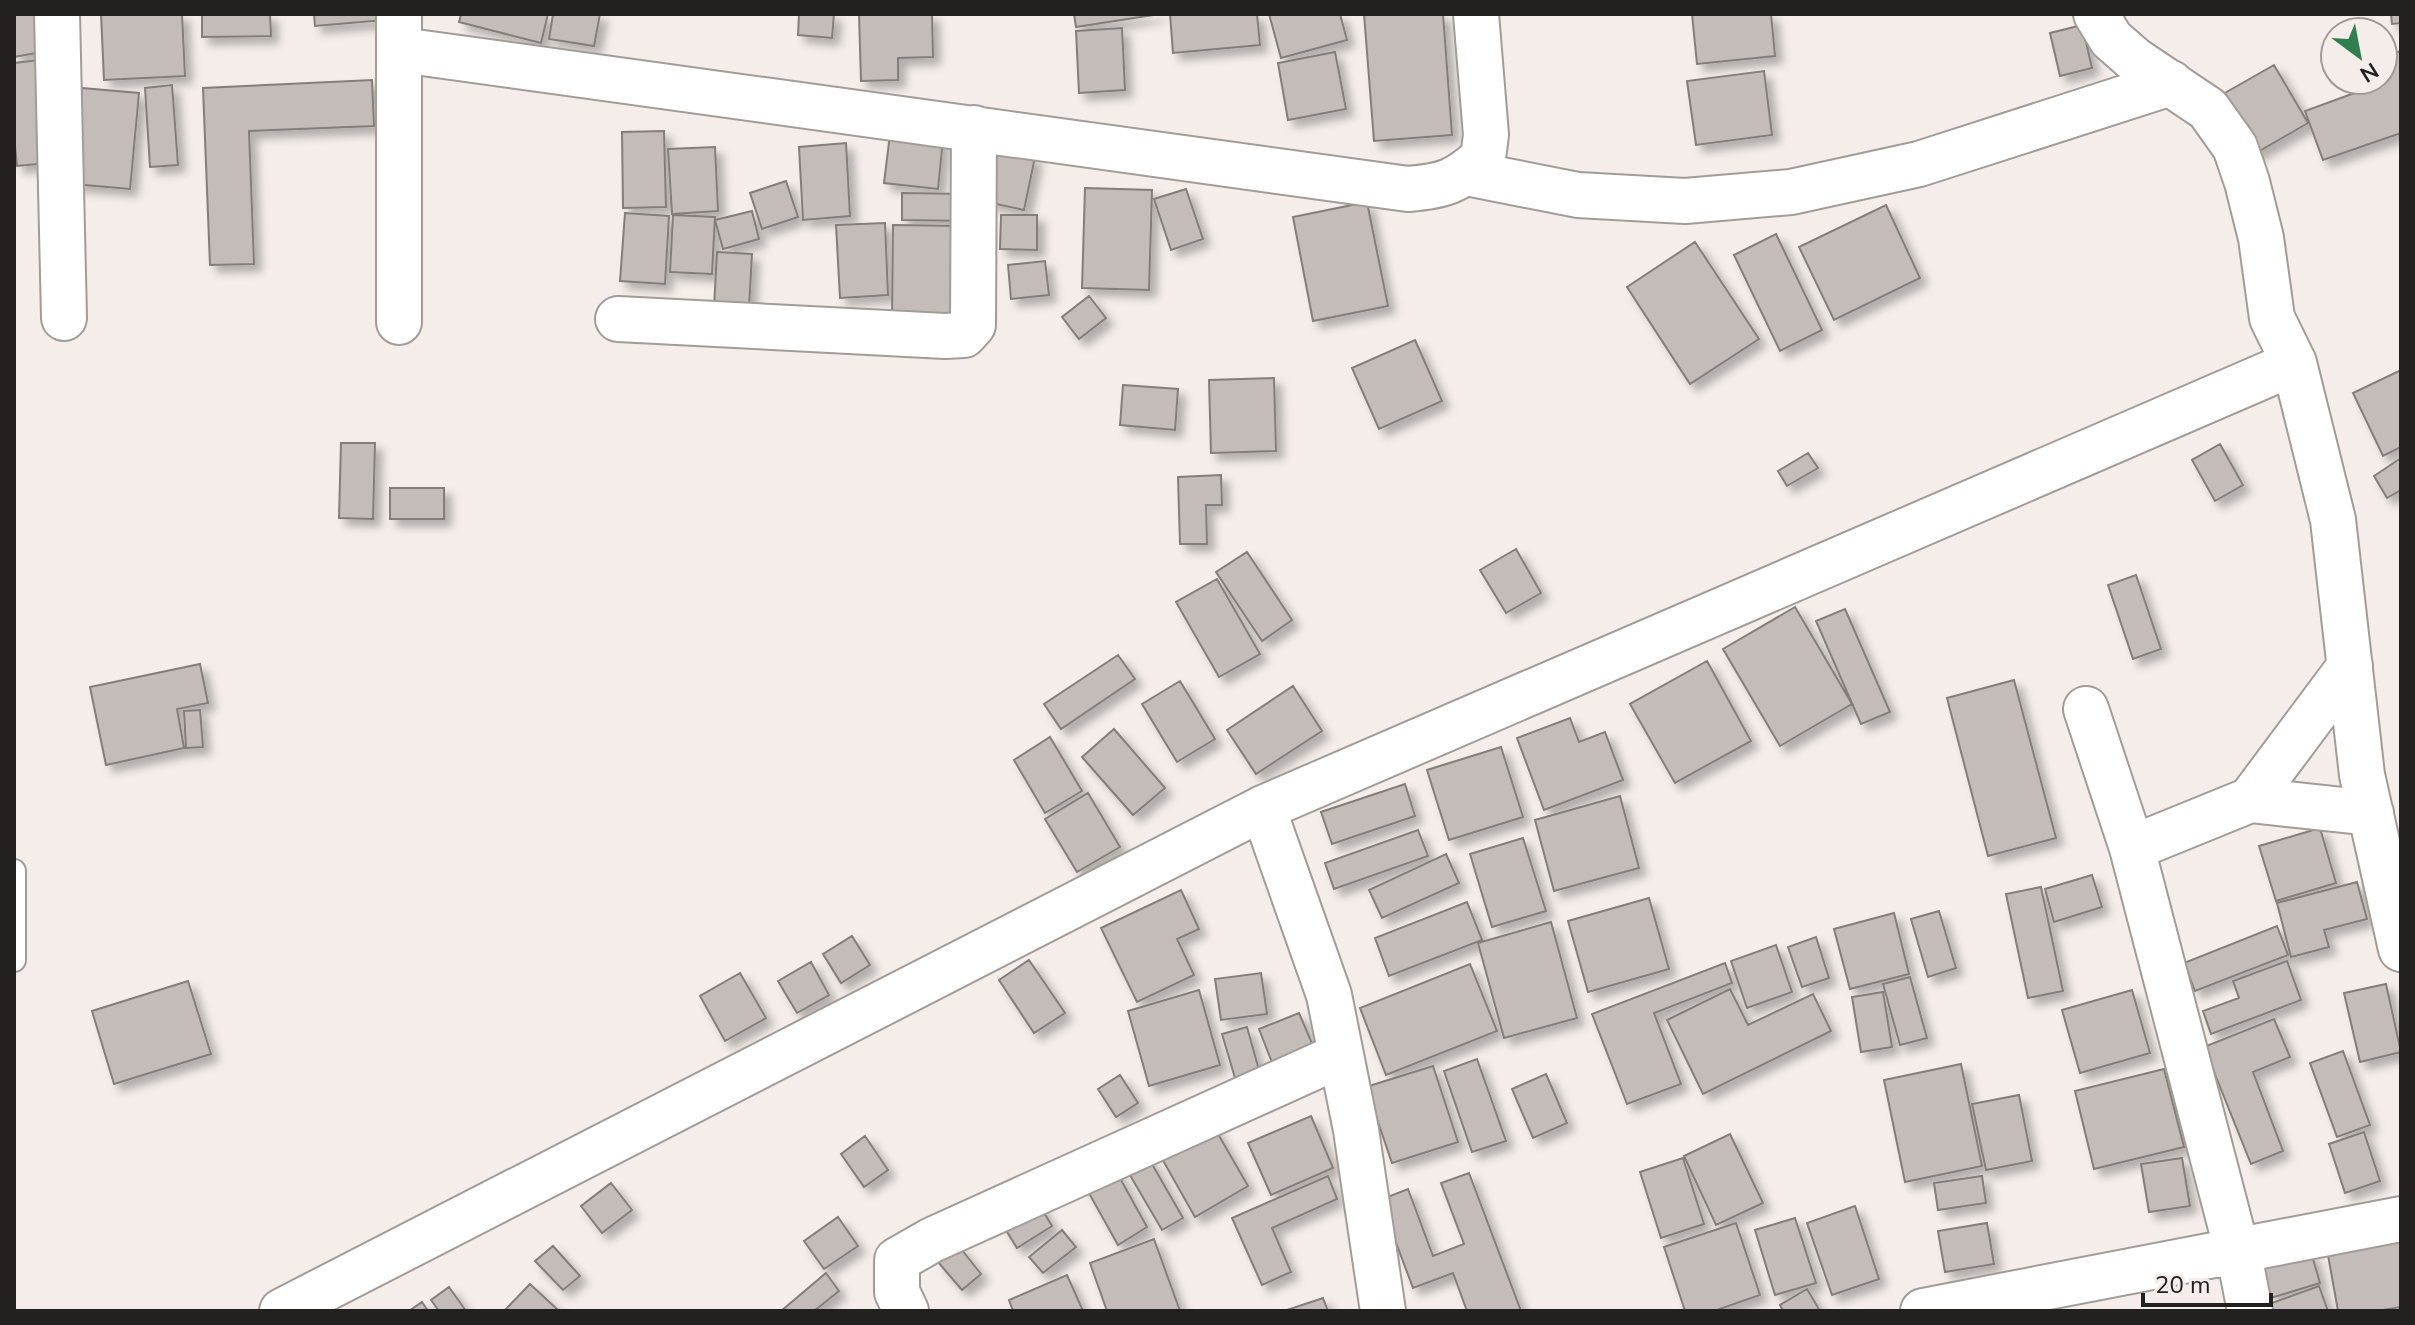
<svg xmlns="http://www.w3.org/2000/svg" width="2415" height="1325" viewBox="0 0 2415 1325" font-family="'Nunito Sans',sans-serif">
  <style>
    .building { fill: #c3bcb8; stroke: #847e7a; stroke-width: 2; filter: url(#shadow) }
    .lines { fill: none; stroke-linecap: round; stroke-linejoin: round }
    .service-casing { stroke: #a29c98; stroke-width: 26 }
    .minor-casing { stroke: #a29c98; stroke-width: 48 }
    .service { stroke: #fff; stroke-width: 22 }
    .minor { stroke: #fff; stroke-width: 44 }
  </style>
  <defs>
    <filter id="shadow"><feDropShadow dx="7" dy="7" stdDeviation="4" flood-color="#0004"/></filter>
  </defs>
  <rect width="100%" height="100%" fill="#f4ede9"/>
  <path class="building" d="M 14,14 L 46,14 L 53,50 L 14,57 Z
    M 101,14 L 182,14 L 185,76 L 104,80 Z
    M 202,14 L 270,14 L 271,36 L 202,37 Z
    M 314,14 L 383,14 L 384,20 L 315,26 Z
    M 461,14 L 548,14 L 541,43 L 459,22 Z
    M 553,14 L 600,14 L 594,46 L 549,39 Z
    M 799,14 L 834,14 L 832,38 L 798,35 Z
    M 859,14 L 932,14 L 933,57 L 898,58 L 898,80 L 861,81 Z
    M 1074,14 L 1160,14 L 1076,27 Z
    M 1170,14 L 1257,14 L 1260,45 L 1173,53 Z
    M 1269,14 L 1340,14 L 1347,40 L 1281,58 Z
    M 1364,14 L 1443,14 L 1452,135 L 1374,141 Z
    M 1692,14 L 1771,14 L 1775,56 L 1697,64 Z
    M 2391,14 L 2401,14 L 2401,23 L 2392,24 Z
    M 2082,25 L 2092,68 L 2060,76 L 2050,33 Z
    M 1122,28 L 1125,90 L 1079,93 L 1076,31 Z
    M 2401,51 L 2401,133 L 2323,160 L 2305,111 L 2379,84 L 2378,80 L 2383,80 L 2383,57 Z
    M 1335,52 L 1346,109 L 1288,120 L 1278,63 Z
    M 48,59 L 58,162 L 17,166 L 14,136 L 14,63 Z
    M 2274,65 L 2308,123 L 2244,160 L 2209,102 Z
    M 1764,71 L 1772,135 L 1696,145 L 1687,81 Z
    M 372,80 L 374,126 L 249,131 L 254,264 L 210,265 L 203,88 Z
    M 172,85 L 178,165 L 150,167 L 145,88 Z
    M 82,88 L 139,93 L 130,189 L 73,184 Z
    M 664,131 L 666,207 L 623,208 L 622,132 Z
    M 890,134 L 943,139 L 938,189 L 884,183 Z
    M 846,143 L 850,216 L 803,220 L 799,147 Z
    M 715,147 L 718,211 L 672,214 L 668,149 Z
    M 998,149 L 1035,157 L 1024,210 L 987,202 Z
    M 786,181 L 798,217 L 762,229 L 750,193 Z
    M 1085,188 L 1152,190 L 1149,290 L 1082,288 Z
    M 1186,189 L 1203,239 L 1171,250 L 1154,199 Z
    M 902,193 L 969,194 L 969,221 L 902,220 Z
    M 1367,202 L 1388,306 L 1313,321 L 1293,217 Z
    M 1886,205 L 1920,278 L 1834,320 L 1799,247 Z
    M 752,211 L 759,239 L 723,249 L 715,220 Z
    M 625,213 L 669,216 L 665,284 L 620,281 Z
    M 673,215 L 715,217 L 712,274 L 670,272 Z
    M 1001,215 L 1037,215 L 1037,250 L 1000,249 Z
    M 885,223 L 888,295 L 840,298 L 836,225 Z
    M 893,225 L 962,226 L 967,320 L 892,319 Z
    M 1776,234 L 1822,330 L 1780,351 L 1734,255 Z
    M 1695,242 L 1759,339 L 1690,384 L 1627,287 Z
    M 717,252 L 752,254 L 749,308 L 714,307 Z
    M 1045,261 L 1049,295 L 1011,299 L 1008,265 Z
    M 1089,296 L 1106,318 L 1079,339 L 1062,317 Z
    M 1415,340 L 1442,401 L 1379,429 L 1352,368 Z
    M 2401,370 L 2401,447 L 2383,456 L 2353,393 Z
    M 1274,378 L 1276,451 L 1211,453 L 1209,380 Z
    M 1123,385 L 1178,389 L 1175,430 L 1120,425 Z
    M 341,443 L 375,443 L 373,519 L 339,518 Z
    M 2220,444 L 2243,485 L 2215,501 L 2192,460 Z
    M 1808,453 L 1818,468 L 1787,486 L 1778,471 Z
    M 2401,458 L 2401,490 L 2387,498 L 2374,476 Z
    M 1221,475 L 1222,505 L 1206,505 L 1207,544 L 1180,544 L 1178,477 Z
    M 390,488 L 444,488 L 444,519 L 390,519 Z
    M 1516,549 L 1541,593 L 1506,613 L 1480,570 Z
    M 1247,552 L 1292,620 L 1262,641 L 1216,572 Z
    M 2136,575 L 2161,649 L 2133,659 L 2108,585 Z
    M 1217,579 L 1260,654 L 1219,677 L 1176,602 Z
    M 1795,607 L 1852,704 L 1780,746 L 1723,649 Z
    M 1845,609 L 1890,712 L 1861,724 L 1816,621 Z
    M 1118,655 L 1135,679 L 1061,729 L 1044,704 Z
    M 1707,661 L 1751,741 L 1675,783 L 1630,704 Z
    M 200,664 L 208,703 L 177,709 L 184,748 L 106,765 L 90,687 Z
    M 2014,680 L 2056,838 L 1988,856 L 1947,698 Z
    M 1180,681 L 1215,739 L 1177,762 L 1142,704 Z
    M 1293,686 L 1322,731 L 1256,774 L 1227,730 Z
    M 200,710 L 203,747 L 186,748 L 184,711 Z
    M 1570,718 L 1579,742 L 1605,732 L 1623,780 L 1544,810 L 1517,738 Z
    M 1114,729 L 1165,788 L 1133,815 L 1082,757 Z
    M 1050,737 L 1082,791 L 1045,813 L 1014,760 Z
    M 1501,747 L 1523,817 L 1449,840 L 1427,770 Z
    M 1405,784 L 1415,816 L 1332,844 L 1321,812 Z
    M 1088,793 L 1120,847 L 1077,872 L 1045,819 Z
    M 1620,796 L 1639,868 L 1554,891 L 1535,820 Z
    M 2320,828 L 2336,883 L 2276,901 L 2259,846 Z
    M 1418,830 L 1428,856 L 1334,889 L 1325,863 Z
    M 1523,838 L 1546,911 L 1492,927 L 1470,854 Z
    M 1446,854 L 1459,883 L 1382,918 L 1369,890 Z
    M 2092,875 L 2102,907 L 2054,922 L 2045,889 Z
    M 2357,882 L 2367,919 L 2324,930 L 2329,947 L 2291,957 L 2277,903 Z
    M 2041,887 L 2063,991 L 2028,998 L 2006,894 Z
    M 1181,890 L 1199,929 L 1177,939 L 1194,975 L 1137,1002 L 1101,928 Z
    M 1649,898 L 1669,969 L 1588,992 L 1568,921 Z
    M 1467,902 L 1482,940 L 1389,976 L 1375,938 Z
    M 1939,911 L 1956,968 L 1928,977 L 1911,919 Z
    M 1894,913 L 1909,974 L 1850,989 L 1834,929 Z
    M 1551,922 L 1577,1018 L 1504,1038 L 1478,943 Z
    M 2277,926 L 2288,955 L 2195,991 L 2184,963 Z
    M 852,936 L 870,965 L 841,983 L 823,954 Z
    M 1816,937 L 1829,978 L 1802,987 L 1788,947 Z
    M 1776,945 L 1792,992 L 1747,1008 L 1731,961 Z
    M 1029,960 L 1065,1013 L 1034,1033 L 999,980 Z
    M 2287,961 L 2301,1000 L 2211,1034 L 2203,1011 L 2239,998 L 2233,981 Z
    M 811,962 L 829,995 L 797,1013 L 778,981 Z
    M 1725,963 L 1732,983 L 1654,1013 L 1681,1084 L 1627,1104 L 1592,1014 Z
    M 1470,964 L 1497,1031 L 1386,1075 L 1360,1008 Z
    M 740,973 L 766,1018 L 725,1041 L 700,996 Z
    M 1261,973 L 1267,1014 L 1221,1020 L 1215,979 Z
    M 1910,977 L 1927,1038 L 1900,1045 L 1883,984 Z
    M 188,981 L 211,1054 L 114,1084 L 92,1011 Z
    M 2386,984 L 2401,1052 L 2360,1062 L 2344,993 Z
    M 1730,989 L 1748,1025 L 1813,994 L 1831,1031 L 1703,1094 L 1667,1020 Z
    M 1199,990 L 1220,1065 L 1149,1086 L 1128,1011 Z
    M 2132,990 L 2150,1053 L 2080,1073 L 2062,1010 Z
    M 1883,992 L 1892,1047 L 1861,1052 L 1852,997 Z
    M 1299,1013 L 1314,1048 L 1273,1065 L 1259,1029 Z
    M 2274,1019 L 2290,1057 L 2253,1072 L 2283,1151 L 2251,1164 L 2204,1047 Z
    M 1247,1027 L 1259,1070 L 1235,1078 L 1222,1034 Z
    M 2343,1051 L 2370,1125 L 2337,1137 L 2310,1063 Z
    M 1477,1059 L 1506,1141 L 1472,1152 L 1444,1071 Z
    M 1961,1064 L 1982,1166 L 1905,1182 L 1884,1080 Z
    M 1433,1066 L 1458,1142 L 1392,1163 L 1366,1087 Z
    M 2164,1069 L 2184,1147 L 2094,1169 L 2075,1091 Z
    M 1546,1074 L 1567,1123 L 1533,1138 L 1512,1089 Z
    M 1120,1075 L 1138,1103 L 1116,1117 L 1098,1089 Z
    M 2019,1095 L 2032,1161 L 1986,1170 L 1972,1104 Z
    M 1311,1116 L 1333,1168 L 1271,1195 L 1248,1143 Z
    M 1214,1127 L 1248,1186 L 1195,1217 L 1161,1157 Z
    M 2364,1132 L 2380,1181 L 2345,1193 L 2329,1144 Z
    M 1730,1134 L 1763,1203 L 1716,1225 L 1684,1156 Z
    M 865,1136 L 888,1170 L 864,1187 L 841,1154 Z
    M 1148,1157 L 1183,1218 L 1162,1230 L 1127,1170 Z
    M 1683,1158 L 1704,1224 L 1661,1238 L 1640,1172 Z
    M 2182,1158 L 2190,1206 L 2149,1212 L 2141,1164 Z
    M 1111,1162 L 1147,1227 L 1118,1245 L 1081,1179 Z
    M 1469,1173 L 1521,1311 L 1467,1311 L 1453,1273 L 1413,1288 L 1380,1200 L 1408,1189 L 1433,1256 L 1464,1244 L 1441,1183 Z
    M 1328,1176 L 1337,1199 L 1272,1228 L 1291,1272 L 1262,1285 L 1232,1218 Z
    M 1982,1176 L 1986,1203 L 1938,1210 L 1934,1183 Z
    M 611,1183 L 632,1210 L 602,1233 L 581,1206 Z
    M 1037,1201 L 1052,1226 L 1017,1248 L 1001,1222 Z
    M 1855,1206 L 1879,1279 L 1832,1295 L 1807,1223 Z
    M 838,1217 L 858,1246 L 824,1269 L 804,1241 Z
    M 1795,1218 L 1816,1283 L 1775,1295 L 1755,1230 Z
    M 1736,1223 L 1760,1295 L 1714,1311 L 1685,1311 L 1664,1247 Z
    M 1987,1223 L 1994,1264 L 1945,1272 L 1938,1231 Z
    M 1062,1230 L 1076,1247 L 1043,1273 L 1029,1257 Z
    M 1154,1239 L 1180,1311 L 1107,1311 L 1090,1263 Z
    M 2400,1241 L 2401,1307 L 2377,1311 L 2338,1311 L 2328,1255 Z
    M 958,1245 L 981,1274 L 962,1290 L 938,1262 Z
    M 553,1246 L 580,1276 L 563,1290 L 535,1261 Z
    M 2311,1252 L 2320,1283 L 2271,1298 L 2262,1266 Z
    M 826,1273 L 839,1291 L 814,1311 L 781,1311 Z
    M 1067,1275 L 1083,1311 L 1013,1311 L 1009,1300 Z
    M 530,1284 L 559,1311 L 504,1311 Z
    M 2319,1286 L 2328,1311 L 2272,1311 L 2269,1304 Z
    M 449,1287 L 466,1311 L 439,1311 L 431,1300 Z
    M 1807,1289 L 1820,1311 L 1783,1311 L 1780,1305 Z
    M 1323,1298 L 1328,1311 L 1284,1311 Z
    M 422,1302 L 428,1311 L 409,1311 Z"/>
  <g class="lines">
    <defs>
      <path id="service" d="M 14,871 L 14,960"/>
      <path id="minor" d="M 57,14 L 64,318
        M 2096,14 L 2111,39 L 2135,60 L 2208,109 L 2235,147 L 2247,182 L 2261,238 L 2272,318 L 2294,363 L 2333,520 L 2362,775 L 2401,949
        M 401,50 L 1408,189 C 1444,186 1456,182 1483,158 L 1486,135 L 1476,14
        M 1466,173 L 1578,195 L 1685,201 L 1791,192 L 1919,164 L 2171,83
        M 618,319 L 945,336 L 964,335 L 973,325 L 974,128
        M 399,322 L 399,14
        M 2086,709 L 2132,848 L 2242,1270 L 2250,1311
        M 2250,800 L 2350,666
        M 1263,808 L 1329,995 L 1356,1130 L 1383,1311
        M 2132,848 L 2250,800 L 2371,813
        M 282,1311 L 1263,808 L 2294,363
        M 906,1311 L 897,1292 L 897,1260 L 932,1240 L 1341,1055
        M 1923,1311 L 2401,1219"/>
    </defs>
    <use href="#service" class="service-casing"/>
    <use href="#minor" class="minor-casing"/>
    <use href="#service" class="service"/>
    <use href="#minor" class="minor"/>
  </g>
  <rect width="2415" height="1325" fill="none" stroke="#23211f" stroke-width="32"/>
  <g transform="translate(2359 56) rotate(148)"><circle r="38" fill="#f4ede9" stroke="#a09b98" stroke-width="2"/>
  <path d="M0-6L14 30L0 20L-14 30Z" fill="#317f4f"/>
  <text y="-12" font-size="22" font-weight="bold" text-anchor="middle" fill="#23211f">N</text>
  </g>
  <path d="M2143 1293v12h128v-12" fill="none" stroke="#23211f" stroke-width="4"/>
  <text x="2155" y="1293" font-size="24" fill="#23211f" stroke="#f4ede9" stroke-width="6" paint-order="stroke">20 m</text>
</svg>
